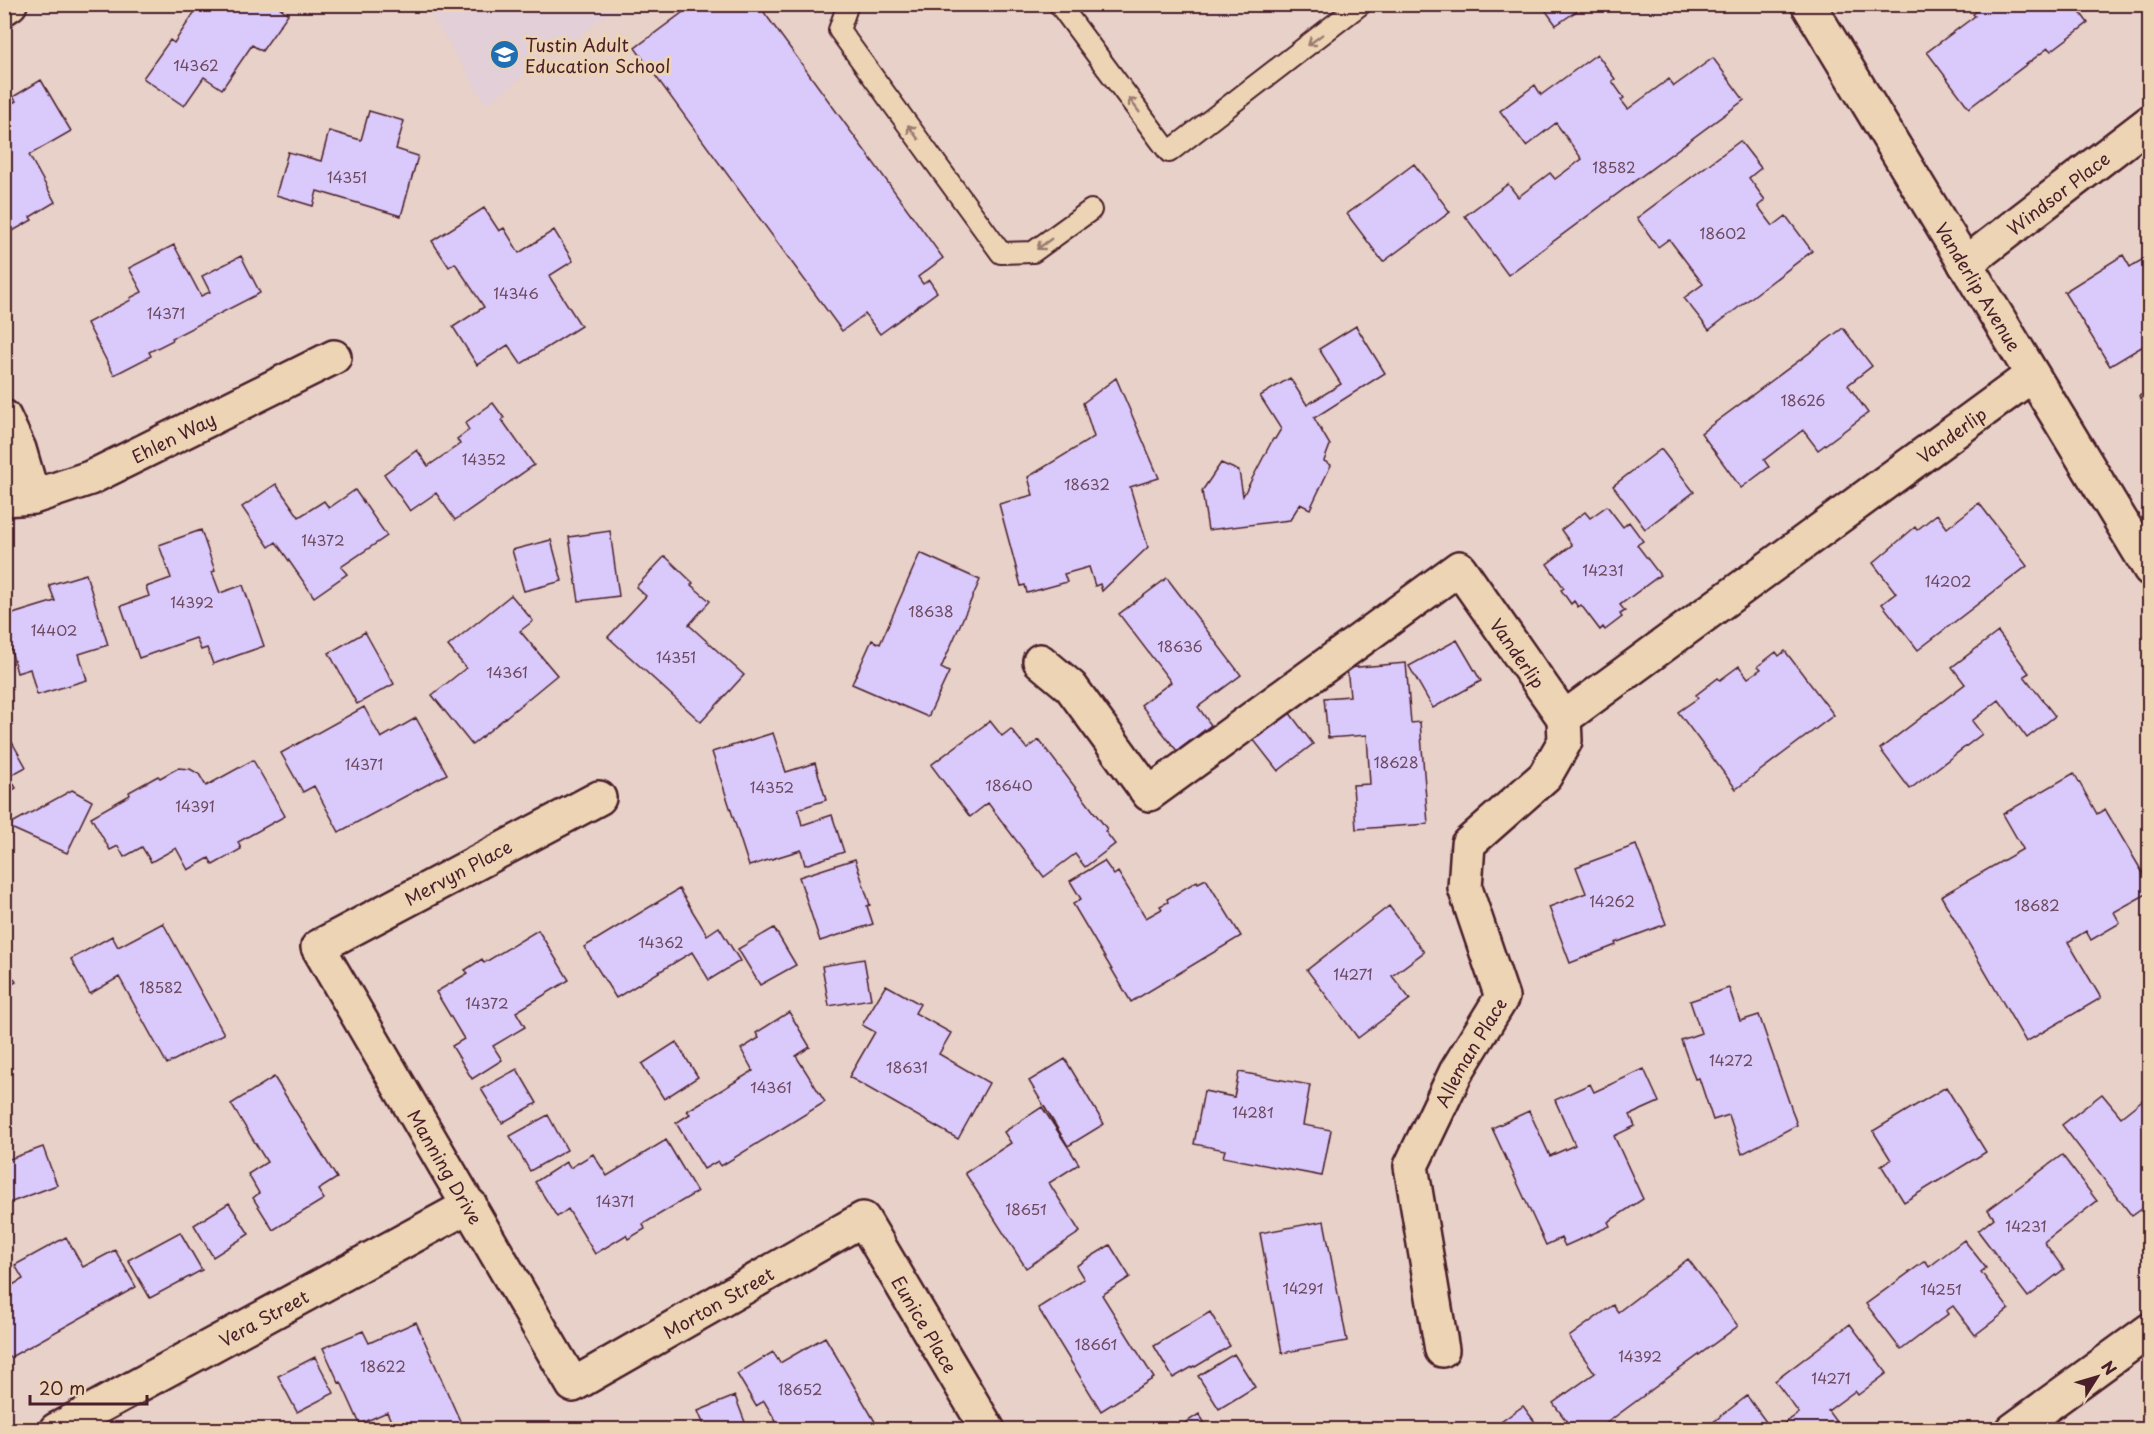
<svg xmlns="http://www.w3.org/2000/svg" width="2154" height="1434" viewBox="0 0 2154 1434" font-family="'Playpen Sans',sans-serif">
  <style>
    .built { fill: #e3cfd8 }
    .building { fill: #dac9fb; stroke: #4a1f2b; stroke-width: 1.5 }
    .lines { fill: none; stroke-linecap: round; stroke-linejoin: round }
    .service-casing { stroke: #4a1f2b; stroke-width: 24 }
    .minor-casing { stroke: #4a1f2b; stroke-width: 38 }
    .tertiary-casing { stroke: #4a1f2b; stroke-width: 38 }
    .service { stroke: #ecd4b4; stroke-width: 20 }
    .minor { stroke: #ecd4b4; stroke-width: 33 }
    .tertiary { stroke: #ecd4b4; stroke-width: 33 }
    .oneway { stroke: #9b7a70 }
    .labels { text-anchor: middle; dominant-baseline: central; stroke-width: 6; stroke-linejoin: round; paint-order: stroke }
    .number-label { font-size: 15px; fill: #6e4a5f }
    .poi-label { font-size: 18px; fill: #4a1f2b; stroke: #ecd4b4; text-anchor: start }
    .street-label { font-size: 18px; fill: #4a1f2b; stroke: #ecd4b4 }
  </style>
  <rect width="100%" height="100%" fill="#e7d1c9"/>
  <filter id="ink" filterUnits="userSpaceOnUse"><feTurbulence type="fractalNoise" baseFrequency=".0167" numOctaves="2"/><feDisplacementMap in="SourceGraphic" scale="12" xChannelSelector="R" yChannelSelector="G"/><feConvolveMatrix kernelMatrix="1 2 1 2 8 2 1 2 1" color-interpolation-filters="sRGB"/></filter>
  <g filter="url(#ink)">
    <path class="built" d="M 426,5 L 620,5 L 486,104 Z"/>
    <path class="building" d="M 200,4 L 275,4 L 288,14 L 262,51 L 252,45 L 222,89 L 204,77 L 184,106 L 143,78 L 170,40 L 174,43 Z
      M 694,4 L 758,4 L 943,258 L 918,277 L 923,284 L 929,280 L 937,292 L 880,334 L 865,314 L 842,331 L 635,48 Z
      M 1541,4 L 1587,4 L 1556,25 Z
      M 1986,4 L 2017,4 L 2019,6 L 2021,4 L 2074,4 L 2088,23 L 2051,51 L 2048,48 L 1969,108 L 1927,52 L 1975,16 L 1973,14 Z
      M 1597,54 L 1615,79 L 1612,81 L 1624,98 L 1621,100 L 1628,109 L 1669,79 L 1674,86 L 1713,58 L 1744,100 L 1508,275 L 1465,216 L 1508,184 L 1518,197 L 1550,173 L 1555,179 L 1582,159 L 1556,123 L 1526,146 L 1500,111 L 1535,85 L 1541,95 Z
      M 41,80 L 71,131 L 29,155 L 55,202 L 30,217 L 32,220 L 4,236 L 4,108 L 16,101 L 13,97 Z
      M 369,111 L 404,121 L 396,149 L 418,156 L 401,216 L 317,191 L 313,206 L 276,195 L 288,152 L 321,161 L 329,131 L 361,140 Z
      M 1740,141 L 1761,168 L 1749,178 L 1765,200 L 1758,206 L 1773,226 L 1786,216 L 1812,251 L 1709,330 L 1684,298 L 1703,284 L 1669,239 L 1658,247 L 1637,218 Z
      M 1414,164 L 1450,212 L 1383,262 L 1347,214 Z
      M 484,208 L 499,231 L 504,228 L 519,253 L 554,230 L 573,261 L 549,276 L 581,326 L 521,364 L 508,345 L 477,365 L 453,327 L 484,307 L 455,263 L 449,267 L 432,241 Z
      M 174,245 L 201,296 L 210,292 L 202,276 L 241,256 L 260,293 L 172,338 L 173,340 L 149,352 L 151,356 L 114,375 L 87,323 L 131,300 L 130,298 L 142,292 L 129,268 Z
      M 2123,255 L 2130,267 L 2150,255 L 2150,342 L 2110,366 L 2064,292 Z
      M 1356,326 L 1385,373 L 1314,418 L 1330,445 L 1324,461 L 1331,465 L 1310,509 L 1300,504 L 1290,520 L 1208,530 L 1202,491 L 1221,463 L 1239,471 L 1243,496 L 1273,439 L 1275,439 L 1281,429 L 1260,396 L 1290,378 L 1307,405 L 1341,384 L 1319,349 Z
      M 1843,328 L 1872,366 L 1848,385 L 1868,413 L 1818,450 L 1803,430 L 1764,460 L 1769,467 L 1741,488 L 1701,433 Z
      M 1116,378 L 1159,478 L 1130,487 L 1148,547 L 1102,591 L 1100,584 L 1095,586 L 1089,567 L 1064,574 L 1067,582 L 1027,593 L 1025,585 L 1021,586 L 999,504 L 1033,495 L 1028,477 L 1094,437 L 1083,403 Z
      M 2150,390 L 2150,412 L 2139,396 Z
      M 493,403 L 504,418 L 502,420 L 534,465 L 455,520 L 436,493 L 410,511 L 384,474 L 417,450 L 428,466 L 460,444 L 457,439 L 469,430 L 465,423 Z
      M 1661,449 L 1694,492 L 1645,529 L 1613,486 Z
      M 276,484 L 299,517 L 324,501 L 329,508 L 355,490 L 387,536 L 341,567 L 347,574 L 314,597 L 276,542 L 269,547 L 242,507 Z
      M 1979,503 L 2027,566 L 1918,650 L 1882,604 L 1896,593 L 1873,563 L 1915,527 L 1917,530 L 1937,514 L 1947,528 Z
      M 1607,506 L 1623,527 L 1629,522 L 1643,541 L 1637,545 L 1660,575 L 1620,605 L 1625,611 L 1620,614 L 1622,617 L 1605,630 L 1603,627 L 1600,630 L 1581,605 L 1578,607 L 1574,601 L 1571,604 L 1561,590 L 1564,588 L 1547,564 L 1572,545 L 1561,530 L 1585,512 L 1590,518 Z
      M 201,530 L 215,571 L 212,572 L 220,593 L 243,585 L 264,646 L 213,664 L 207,648 L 201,650 L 196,638 L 139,658 L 121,606 L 149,596 L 146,587 L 171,578 L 159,545 Z
      M 610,531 L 619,596 L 579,601 L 569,537 Z
      M 551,540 L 562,581 L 524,591 L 512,550 Z
      M 920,553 L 980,580 L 941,668 L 949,672 L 928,717 L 852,684 L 872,640 L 880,644 Z
      M 665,556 L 693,583 L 691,585 L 710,601 L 689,625 L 744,675 L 701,722 L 608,637 L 646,596 L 636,587 Z
      M 86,574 L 108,645 L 79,654 L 87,680 L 37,695 L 30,669 L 17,673 L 9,642 L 4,644 L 4,612 L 6,616 L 55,601 L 49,585 Z
      M 1167,578 L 1241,675 L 1198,707 L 1211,725 L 1177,751 L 1141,705 L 1171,682 L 1119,614 Z
      M 511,595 L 533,621 L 520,631 L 557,675 L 472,745 L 432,695 L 466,668 L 448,646 Z
      M 365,632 L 394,684 L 357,704 L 329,653 Z
      M 1998,632 L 2029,673 L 2024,676 L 2055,716 L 2027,738 L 1999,700 L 1972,721 L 1982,734 L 1910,789 L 1880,749 L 1965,684 L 1952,667 Z
      M 1457,640 L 1481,681 L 1433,708 L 1409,666 Z
      M 1785,651 L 1834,715 L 1736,789 L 1678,712 L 1698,698 L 1696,695 L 1718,678 L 1720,680 L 1739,666 L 1748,678 L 1761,669 L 1758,666 L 1776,652 L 1779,656 Z
      M 1406,663 L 1411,723 L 1420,722 L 1428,824 L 1356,829 L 1353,785 L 1370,784 L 1367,735 L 1328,738 L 1324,698 L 1350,696 L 1347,668 Z
      M 364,707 L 381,738 L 416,718 L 447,774 L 339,832 L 314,786 L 303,792 L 281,753 Z
      M 1289,712 L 1313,744 L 1278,771 L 1253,739 Z
      M 990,721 L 1002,736 L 1011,729 L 1027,749 L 1039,740 L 1107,829 L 1105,831 L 1115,844 L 1085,867 L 1075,854 L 1044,877 L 988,803 L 970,817 L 931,765 Z
      M 4,728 L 26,767 L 9,776 L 16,788 L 4,795 Z
      M 773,733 L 786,772 L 815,763 L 826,800 L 798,809 L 802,825 L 832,815 L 844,852 L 805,865 L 801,850 L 749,866 L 712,752 Z
      M 253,760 L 285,816 L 238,842 L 241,849 L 213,865 L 209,858 L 188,870 L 176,848 L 151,862 L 142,847 L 124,857 L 118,846 L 110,850 L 91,817 L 130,795 L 129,792 L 158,776 L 160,778 L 178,768 L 190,769 L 199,774 L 206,786 Z
      M 2074,773 L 2097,814 L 2105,809 L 2150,885 L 2150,892 L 2114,912 L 2120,923 L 2091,940 L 2086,931 L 2068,942 L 2101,998 L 2026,1042 L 1941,896 L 2023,849 L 2003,814 Z
      M 72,790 L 92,801 L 67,853 L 11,828 L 12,823 Z
      M 1636,845 L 1666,924 L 1615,943 L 1616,945 L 1570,963 L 1549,907 L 1586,893 L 1576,867 Z
      M 855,859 L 870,905 L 867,906 L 873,924 L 820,941 L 799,877 Z
      M 1104,861 L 1114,875 L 1118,872 L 1146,918 L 1162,909 L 1160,906 L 1168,902 L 1167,899 L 1197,881 L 1198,883 L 1206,879 L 1241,936 L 1131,1002 L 1073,904 L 1081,899 L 1070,881 Z
      M 679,889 L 707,935 L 719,927 L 740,961 L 709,980 L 692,952 L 616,998 L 584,947 Z
      M 1389,906 L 1424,952 L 1392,976 L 1410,999 L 1358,1038 L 1307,970 Z
      M 163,923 L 224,1034 L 167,1064 L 119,977 L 90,994 L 71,959 L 112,936 L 118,947 Z
      M 774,928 L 796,965 L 760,985 L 738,949 Z
      M 538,930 L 569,980 L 516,1012 L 525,1027 L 493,1046 L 502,1060 L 472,1079 L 452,1046 L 464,1039 L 436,992 L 468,973 L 465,970 L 482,959 L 484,963 Z
      M 864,959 L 871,999 L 829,1006 L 822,966 Z
      M 4,963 L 16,982 L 4,989 Z
      M 886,985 L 920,1004 L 915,1013 L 951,1033 L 939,1054 L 989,1083 L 958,1139 L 849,1077 L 875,1032 L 862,1025 Z
      M 1729,988 L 1740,1021 L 1759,1015 L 1797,1125 L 1742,1154 L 1729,1115 L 1713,1120 L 1699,1078 L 1695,1079 L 1681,1040 L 1701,1033 L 1690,1001 Z
      M 789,1012 L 810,1047 L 796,1056 L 825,1102 L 721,1166 L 718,1161 L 704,1169 L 676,1123 L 690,1114 L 687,1111 L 753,1071 L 741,1049 L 759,1038 L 756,1033 Z
      M 676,1042 L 698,1077 L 664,1099 L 642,1064 Z
      M 1065,1059 L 1104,1124 L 1068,1146 L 1029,1081 Z
      M 517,1069 L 537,1103 L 502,1123 L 481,1089 Z
      M 1644,1069 L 1659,1102 L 1630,1115 L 1635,1126 L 1614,1136 L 1643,1199 L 1608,1222 L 1610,1226 L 1565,1246 L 1561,1238 L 1546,1245 L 1492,1128 L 1529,1111 L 1550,1156 L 1575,1145 L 1555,1100 L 1590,1084 L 1594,1092 Z
      M 1239,1072 L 1310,1085 L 1303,1125 L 1331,1130 L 1322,1176 L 1223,1157 L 1225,1150 L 1194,1144 L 1204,1091 L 1234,1097 Z
      M 274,1077 L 337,1178 L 318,1190 L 324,1199 L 273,1230 L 253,1198 L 259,1193 L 248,1174 L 267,1162 L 231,1104 Z
      M 1946,1087 L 1986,1152 L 1904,1202 L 1881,1165 L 1891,1160 L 1873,1131 Z
      M 2102,1094 L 2121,1117 L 2150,1094 L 2150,1166 L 2147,1168 L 2150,1171 L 2150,1203 L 2132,1216 L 2062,1125 Z
      M 1042,1107 L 1079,1164 L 1049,1183 L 1080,1232 L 1026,1268 L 965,1173 L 1011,1143 L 1004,1132 Z
      M 548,1115 L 567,1150 L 530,1171 L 510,1136 Z
      M 666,1140 L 697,1192 L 643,1224 L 645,1229 L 628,1239 L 626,1235 L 595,1254 L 568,1209 L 557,1217 L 535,1182 L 566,1162 L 570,1168 L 593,1154 L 607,1176 Z
      M 43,1147 L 57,1185 L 9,1203 L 4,1191 L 4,1161 Z
      M 2062,1155 L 2097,1201 L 2044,1242 L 2064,1269 L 2028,1297 L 1978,1231 L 1994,1218 L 1988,1210 Z
      M 229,1203 L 249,1234 L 213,1257 L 194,1225 Z
      M 1324,1221 L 1347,1341 L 1282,1353 L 1260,1233 Z
      M 180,1232 L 202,1270 L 150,1298 L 128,1260 Z
      M 66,1237 L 83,1267 L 115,1250 L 136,1287 L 9,1358 L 4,1351 L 4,1290 L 23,1279 L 15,1265 Z
      M 1964,1240 L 1986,1268 L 1981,1272 L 2009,1309 L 1975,1335 L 1953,1306 L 1946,1311 L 1948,1314 L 1901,1350 L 1866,1304 L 1925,1261 L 1929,1267 Z
      M 1110,1245 L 1130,1277 L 1102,1295 L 1154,1378 L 1101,1411 L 1038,1308 L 1084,1279 L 1076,1266 Z
      M 1688,1259 L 1738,1326 L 1597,1430 L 1573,1430 L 1553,1403 L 1595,1373 L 1569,1337 L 1613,1305 L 1618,1312 Z
      M 1210,1312 L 1230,1346 L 1195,1367 L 1194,1366 L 1173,1378 L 1154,1346 Z
      M 416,1322 L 464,1430 L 395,1430 L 387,1412 L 360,1424 L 341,1382 L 339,1383 L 323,1348 L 363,1331 L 369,1343 Z
      M 1850,1324 L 1887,1373 L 1858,1395 L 1855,1391 L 1828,1411 L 1842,1430 L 1790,1430 L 1785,1423 L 1799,1413 L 1775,1381 Z
      M 825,1337 L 880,1430 L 781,1430 L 764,1401 L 756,1406 L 737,1374 L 773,1352 L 780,1363 Z
      M 1234,1354 L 1255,1387 L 1219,1409 L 1198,1376 Z
      M 315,1357 L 334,1393 L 297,1412 L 278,1376 Z
      M 735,1396 L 748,1430 L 706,1430 L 698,1411 Z
      M 1747,1396 L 1772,1430 L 1703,1430 Z
      M 1523,1406 L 1541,1430 L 1471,1430 L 1494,1427 Z
      M 1199,1414 L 1209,1430 L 1174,1430 Z"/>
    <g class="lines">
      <defs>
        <path id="service" d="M 848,4 L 839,30 L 1001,253 L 1033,252 L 1091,210
          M 1059,4 L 1169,152 L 1361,4"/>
        <g id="minor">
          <path d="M 4,8 L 10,4"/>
          <path id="s1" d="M 1965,264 L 2150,122"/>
          <path d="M 4,417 L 19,449 L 33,497"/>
          <path id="s2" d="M 4,499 L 33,497 L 90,478 L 334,357"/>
          <path id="s3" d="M 1040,661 L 1071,687 L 1149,794 L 1459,568 L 1564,718"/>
          <path id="s4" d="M 1564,718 L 2032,375"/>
          <path id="s5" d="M 599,798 L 318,947 L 573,1385 L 863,1219 L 988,1430"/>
          <path id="s6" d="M 1442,1350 L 1411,1166 L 1456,1072 L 1502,997 L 1465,888 L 1468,844 L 1545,776 L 1565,741 L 1564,718"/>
          <path id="s7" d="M 56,1430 L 470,1205"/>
          <path d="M 2013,1430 L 2150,1330"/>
        </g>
        <g id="tertiary">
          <path id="s8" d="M 1808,4 L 2150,569"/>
        </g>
      </defs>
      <use href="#service" class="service-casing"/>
      <use href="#minor" class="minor-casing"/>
      <use href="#tertiary" class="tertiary-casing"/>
      <use href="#service" class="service"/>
      <use href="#minor" class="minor"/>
      <use href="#tertiary" class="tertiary"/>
    </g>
    <defs><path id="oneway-shaft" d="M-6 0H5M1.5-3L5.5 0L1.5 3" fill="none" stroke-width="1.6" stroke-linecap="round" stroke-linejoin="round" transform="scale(1.5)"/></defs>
    <g class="oneway">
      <use href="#oneway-shaft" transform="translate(1315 40) rotate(143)"/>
      <use href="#oneway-shaft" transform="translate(1134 105) rotate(-127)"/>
      <use href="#oneway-shaft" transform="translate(913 132) rotate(-126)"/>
      <use href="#oneway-shaft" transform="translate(1044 244) rotate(144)"/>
    </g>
  </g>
  <defs>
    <symbol id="school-disc" viewBox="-11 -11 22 22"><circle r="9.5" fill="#1f6fb2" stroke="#ecd4b4"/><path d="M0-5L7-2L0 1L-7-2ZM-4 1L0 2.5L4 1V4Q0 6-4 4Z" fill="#fff"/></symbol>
  </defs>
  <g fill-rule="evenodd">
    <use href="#school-disc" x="488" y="38" width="33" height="33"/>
  </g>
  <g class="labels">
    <g class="number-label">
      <text x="196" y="64">14362</text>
      <text x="1614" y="166">18582</text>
      <text x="347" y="176">14351</text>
      <text x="1723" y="232">18602</text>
      <text x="516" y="292">14346</text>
      <text x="166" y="312">14371</text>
      <text x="1803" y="399">18626</text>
      <text x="484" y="458">14352</text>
      <text x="1087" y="483">18632</text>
      <text x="323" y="539">14372</text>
      <text x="1603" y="569">14231</text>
      <text x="1948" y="580">14202</text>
      <text x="192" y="601">14392</text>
      <text x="931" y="610">18638</text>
      <text x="54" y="629">14402</text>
      <text x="1180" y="645">18636</text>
      <text x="676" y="656">14351</text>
      <text x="507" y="671">14361</text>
      <text x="1396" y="761">18628</text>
      <text x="364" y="763">14371</text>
      <text x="1009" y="784">18640</text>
      <text x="772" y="786">14352</text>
      <text x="195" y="805">14391</text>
      <text x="1612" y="900">14262</text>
      <text x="2037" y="904">18682</text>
      <text x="661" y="941">14362</text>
      <text x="1353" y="973">14271</text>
      <text x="161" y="986">18582</text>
      <text x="487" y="1002">14372</text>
      <text x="1731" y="1059">14272</text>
      <text x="907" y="1066">18631</text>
      <text x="771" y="1086">14361</text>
      <text x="1253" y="1111">14281</text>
      <text x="615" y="1200">14371</text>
      <text x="1026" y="1208">18651</text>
      <text x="2026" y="1225">14231</text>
      <text x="1303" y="1287">14291</text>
      <text x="1941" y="1288">14251</text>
      <text x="1096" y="1343">18661</text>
      <text x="1640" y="1355">14392</text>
      <text x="383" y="1365">18622</text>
      <text x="1831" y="1377">14271</text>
      <text x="800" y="1388">18652</text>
    </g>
    <g class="poi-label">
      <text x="525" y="44">Tustin Adult<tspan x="525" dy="21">Education School</tspan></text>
    </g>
    <g class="street-label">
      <text stroke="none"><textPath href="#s1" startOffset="117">Windsor Place</textPath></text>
      <text stroke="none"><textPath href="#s8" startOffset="330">Vanderlip Avenue</textPath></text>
      <text stroke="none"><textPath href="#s4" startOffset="480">Vanderlip</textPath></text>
      <text stroke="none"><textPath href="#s2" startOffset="182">Ehlen Way</textPath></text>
      <text stroke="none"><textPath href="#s3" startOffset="660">Vanderlip</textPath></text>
      <text transform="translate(458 872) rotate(-28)">Mervyn Place</text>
      <text stroke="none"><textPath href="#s6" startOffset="315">Alleman Place</textPath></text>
      <text stroke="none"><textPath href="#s5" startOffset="572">Manning Drive</textPath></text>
      <text stroke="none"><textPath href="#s5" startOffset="992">Morton Street</textPath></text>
      <text stroke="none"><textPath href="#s7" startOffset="236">Vera Street</textPath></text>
      <text stroke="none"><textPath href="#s5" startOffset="1281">Eunice Place</textPath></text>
    </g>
  </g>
  <rect width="2154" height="1434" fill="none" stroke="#ecd4b4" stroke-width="24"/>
  <rect x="12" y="12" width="2130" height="1410" fill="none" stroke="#4a1f2b" stroke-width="2" filter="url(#ink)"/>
  <g transform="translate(2097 1377) rotate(53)" stroke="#ecd4b4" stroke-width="4.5" paint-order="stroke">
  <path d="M0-4.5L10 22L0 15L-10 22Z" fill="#4a1f2b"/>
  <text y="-9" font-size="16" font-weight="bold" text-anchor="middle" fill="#4a1f2b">N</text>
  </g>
  <path d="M30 1395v9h117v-9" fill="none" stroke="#4a1f2b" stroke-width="3"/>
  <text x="39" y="1395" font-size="18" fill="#4a1f2b" stroke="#ecd4b4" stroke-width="4.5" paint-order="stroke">20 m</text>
</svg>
